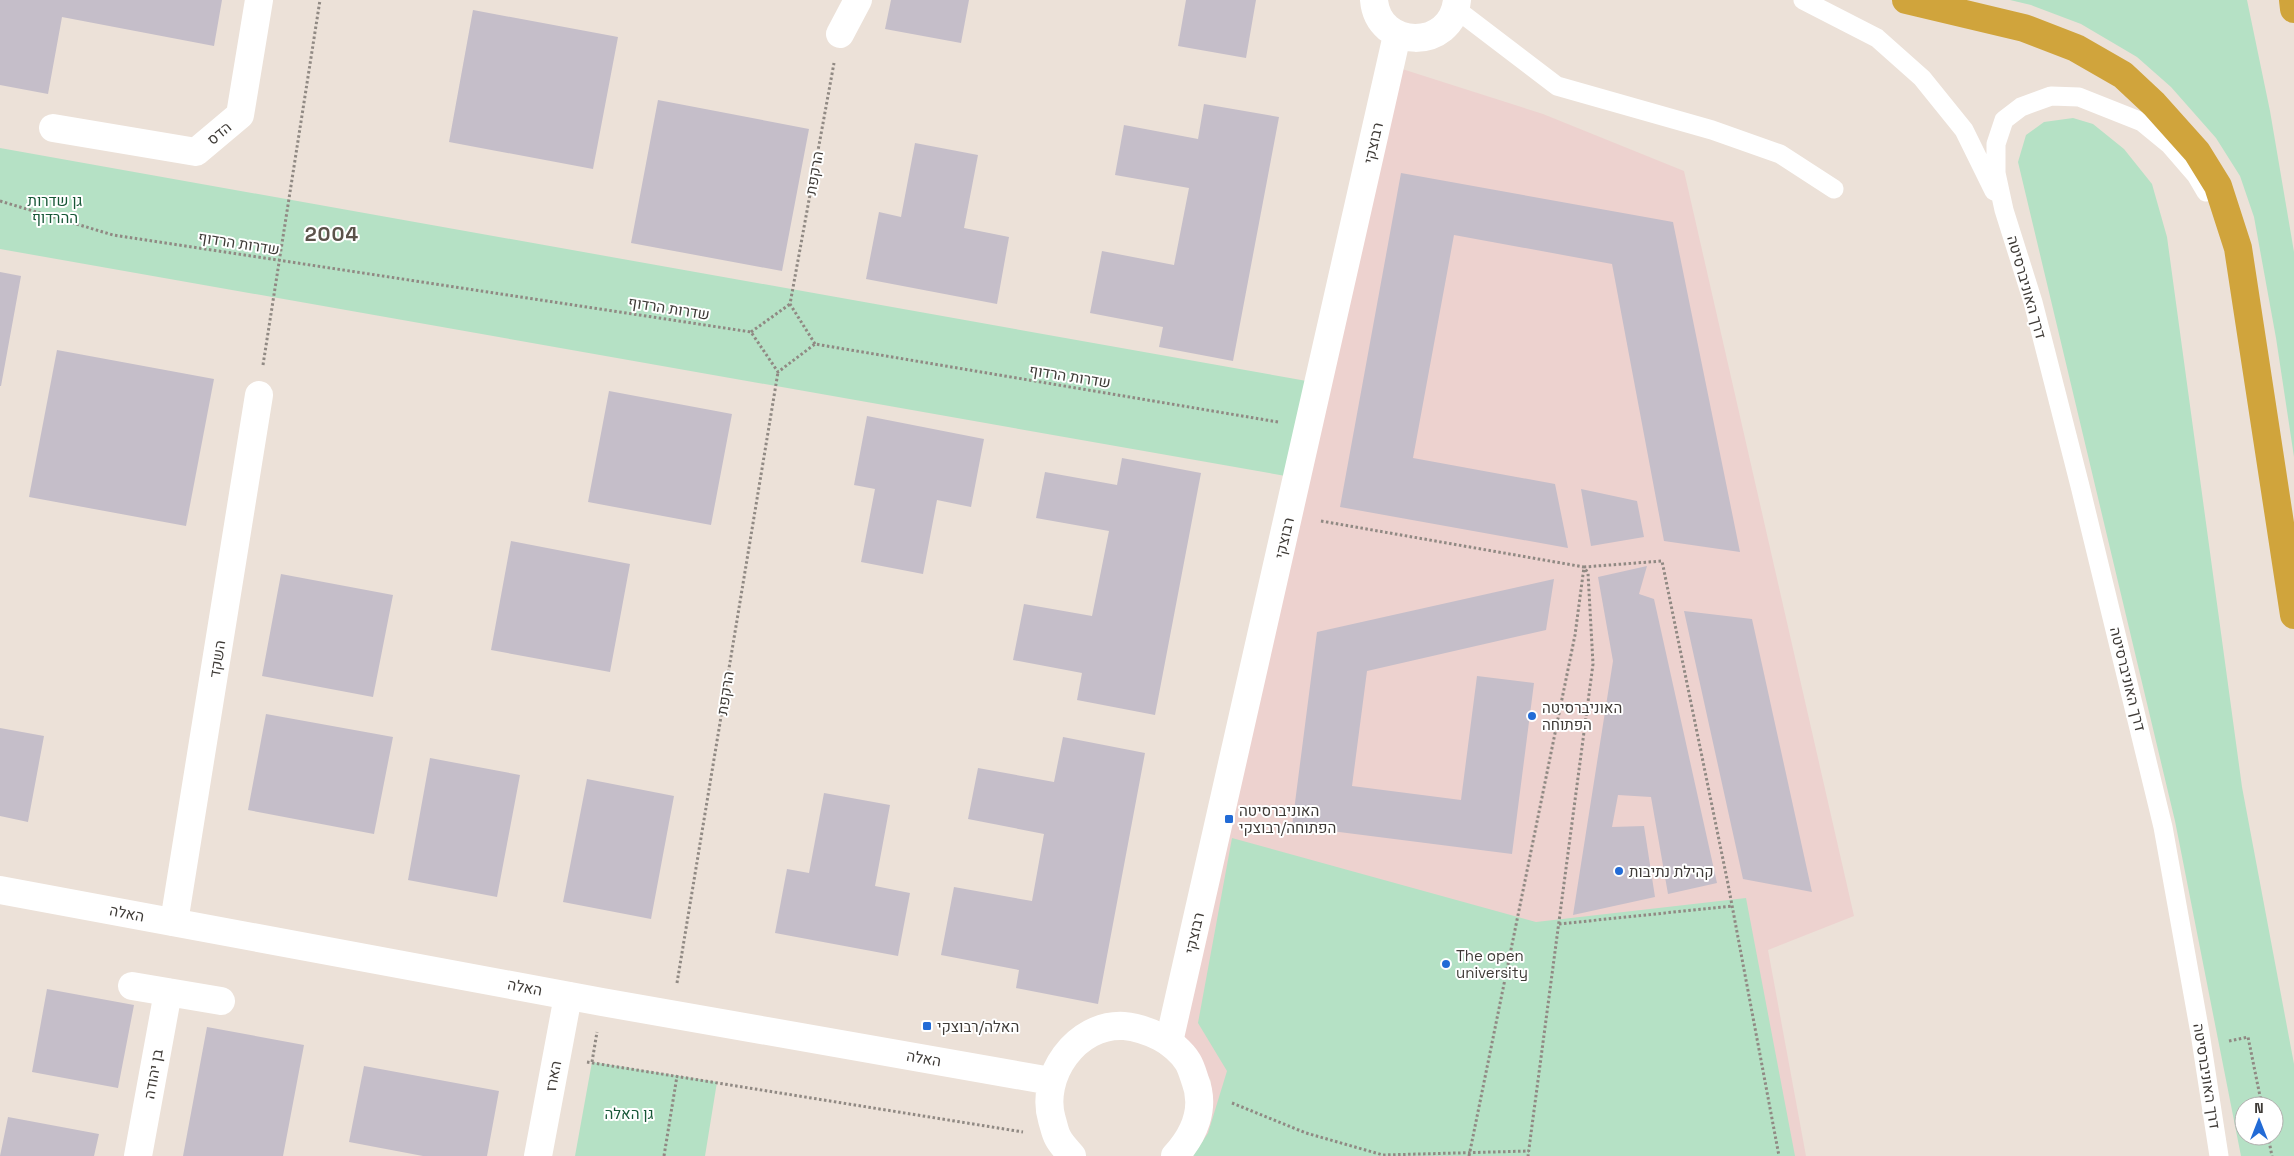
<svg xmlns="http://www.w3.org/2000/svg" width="2294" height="1156" viewBox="0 0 2294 1156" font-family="'Space Grotesk',Heebo,sans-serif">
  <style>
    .education { fill: #edd2cf }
    .green { fill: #b5e1c5; fill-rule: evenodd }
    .building { fill: #c5bec9 }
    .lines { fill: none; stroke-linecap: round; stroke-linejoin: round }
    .path { stroke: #908983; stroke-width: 3; stroke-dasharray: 2.5 2.5; stroke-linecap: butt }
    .service { stroke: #fff; stroke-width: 19 }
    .minor { stroke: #fff; stroke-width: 28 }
    .tertiary { stroke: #fff; stroke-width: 28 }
    .trunk { stroke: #d0a43c; stroke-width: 28 }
    .poi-dot { fill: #226bd6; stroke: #fff; stroke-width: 2 }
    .labels { text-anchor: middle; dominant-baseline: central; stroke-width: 4; stroke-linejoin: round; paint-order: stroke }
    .street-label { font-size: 15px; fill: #3e3a36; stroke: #fff }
    .park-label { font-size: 15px; fill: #165636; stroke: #fff }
    .poi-label { font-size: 15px; fill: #3e3a36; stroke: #fff; text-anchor: start }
    .district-label { font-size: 20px; font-weight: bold; letter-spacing: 1px; fill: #5b524a; stroke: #fff }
  </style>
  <rect width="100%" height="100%" fill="#ece1d8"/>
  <path class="education" d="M 1399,68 L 1543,114 L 1684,171 L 1854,916 L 1768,950 L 1806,1156 L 1180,1156 L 1211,1101 L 1211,1081 L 1184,1036 Z"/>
  <path class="green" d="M 2010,0 L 2247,0 L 2270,111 L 2294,252 L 2294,457 L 2276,338 L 2254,217 L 2240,176 L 2216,138 L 2171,87 L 2137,57 L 2081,24 L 2031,5 Z
    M 2073,118 L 2093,124 L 2124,149 L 2152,184 L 2167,237 L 2242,787 L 2294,1064 L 2294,1156 L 2241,1156 L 2175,821 L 2018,162 L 2026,135 L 2044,122 ZM 2244,1106 L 2274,1106 L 2274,1136 L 2244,1136 Z
    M 0,148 L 1318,383 L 1297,478 L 0,249 Z
    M 1232,838 L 1536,922 L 1746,898 L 1795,1156 L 1193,1156 L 1208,1133 L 1227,1071 L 1198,1023 Z
    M 592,1062 L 717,1082 L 705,1156 L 575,1156 Z"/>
  <path class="building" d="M 0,0 L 222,0 L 214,46 L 62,17 L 48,94 L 0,85 Z
    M 891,0 L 969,0 L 961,43 L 885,29 Z
    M 1186,0 L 1256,0 L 1246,58 L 1178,46 Z
    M 473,10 L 618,37 L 593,169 L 449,142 Z
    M 658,100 L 809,129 L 782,271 L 631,243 Z
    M 1204,104 L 1279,117 L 1233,361 L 1159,347 L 1163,327 L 1090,313 L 1102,251 L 1174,265 L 1189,188 L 1115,175 L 1124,125 L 1198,139 Z
    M 915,143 L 978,155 L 964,228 L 1009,237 L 997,304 L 866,279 L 879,212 L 901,217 Z
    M 1401,173 L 1673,222 L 1740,552 L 1664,541 L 1612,264 L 1454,235 L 1413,458 L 1555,484 L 1568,548 L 1340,507 Z
    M 0,272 L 21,276 L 1,386 L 0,386 Z
    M 57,350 L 214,379 L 186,526 L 29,497 Z
    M 609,391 L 732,414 L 711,525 L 588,502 Z
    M 867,416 L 984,439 L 971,507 L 937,500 L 923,574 L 861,562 L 875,489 L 854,485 Z
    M 1122,458 L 1201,473 L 1155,715 L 1077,700 L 1082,673 L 1013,660 L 1024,604 L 1092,616 L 1109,531 L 1036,518 L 1045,472 L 1117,485 Z
    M 1581,489 L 1637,501 L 1644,537 L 1591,546 Z
    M 511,541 L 630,564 L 610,672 L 491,650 Z
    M 1647,566 L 1639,594 L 1654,599 L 1717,883 L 1668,894 L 1651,797 L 1618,795 L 1612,827 L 1644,826 L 1655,897 L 1573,915 L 1613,661 L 1598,577 Z
    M 281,574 L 393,595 L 373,697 L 262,676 Z
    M 1554,579 L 1546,630 L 1367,671 L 1352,786 L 1461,800 L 1477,676 L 1534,683 L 1512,854 L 1292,826 L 1317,632 Z
    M 1684,611 L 1752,619 L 1812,892 L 1743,879 Z
    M 266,714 L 393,737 L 374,834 L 248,810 Z
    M 0,728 L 44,736 L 28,822 L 0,816 Z
    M 1063,737 L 1145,753 L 1098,1004 L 1016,988 L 1019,970 L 941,955 L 954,887 L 1032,901 L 1044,834 L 968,819 L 978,768 L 1054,782 Z
    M 430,758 L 520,775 L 497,897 L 408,880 Z
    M 587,779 L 674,796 L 651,919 L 563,902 Z
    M 824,793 L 890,805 L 875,886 L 910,893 L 898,956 L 775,933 L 787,869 L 809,873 Z
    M 47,989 L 134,1005 L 118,1088 L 32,1072 Z
    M 207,1027 L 304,1045 L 283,1156 L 183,1156 Z
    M 364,1066 L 499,1091 L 487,1156 L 423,1156 L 349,1142 Z
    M 8,1117 L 99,1134 L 94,1156 L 0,1156 Z"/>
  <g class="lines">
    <path class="path" d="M 0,201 L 113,235 L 751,332 L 778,372 L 815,344 L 1278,422
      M 751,332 L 790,304
      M 815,344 L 790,304 L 834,63
      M 263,365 L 320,0
      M 1321,521 L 1584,567 L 1588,573 L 1593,664 L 1528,1156
      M 1559,924 L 1732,906
      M 677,983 L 778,372
      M 2229,1041 L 2248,1037 L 2262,1106
      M 587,1062 L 1023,1132
      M 592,1062 L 597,1032
      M 1232,1103 L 1306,1133 L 1383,1155 L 1529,1151
      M 2268,1136 L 2272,1156
      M 664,1156 L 677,1076
      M 1469,1156 L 1575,635 L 1584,567 L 1662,561 L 1728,884 L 1779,1156"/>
    <path class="service" d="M 1803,0 L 1877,38 L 1922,78 L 1964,130 L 1994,191
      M 1456,9 L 1557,86 L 1712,130 L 1780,154 L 1834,189
      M 2206,192 L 2196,175 L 2170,145 L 2142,122 L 2079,97 L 2051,96 L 2021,107 L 2004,120 L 1996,144 L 1996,173 L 2004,210 L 2033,302 L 2080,486 L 2163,827 L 2200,1033 L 2219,1156"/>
    <path class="minor" d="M 1374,0 C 1378,50 1452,51 1457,0
      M 840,34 L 858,0
      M 53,128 L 196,152 L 240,115 L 259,0
      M 174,922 L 259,395
      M 132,986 L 221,1001
      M 1169,1042 L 1397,35
      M 138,1156 L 168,992
      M 538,1156 L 568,996"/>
    <path class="tertiary" d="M 0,890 L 602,1002 L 1051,1081
      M 1072,1156 C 1067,1150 1061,1144 1058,1138 C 1055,1133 1054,1126 1052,1120 C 1039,1077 1076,1023 1124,1026 C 1137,1027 1148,1031 1160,1037 C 1170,1042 1182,1052 1188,1062 C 1191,1067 1193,1074 1195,1080 C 1206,1108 1194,1135 1175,1156"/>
    <path class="trunk" d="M 1906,0 L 2024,28 L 2076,48 L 2123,75 L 2154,104 L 2197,152 L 2218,186 L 2238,248 L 2294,615
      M 2293,0 L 2294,9"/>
  </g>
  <g class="poi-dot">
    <circle cx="1532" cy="716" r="5"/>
    <rect x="1224" y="814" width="10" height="10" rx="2.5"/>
    <circle cx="1619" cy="871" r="5"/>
    <circle cx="1446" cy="964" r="5"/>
    <rect x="922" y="1021" width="10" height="10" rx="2.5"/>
  </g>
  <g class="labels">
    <g class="street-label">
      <text transform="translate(219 133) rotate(-40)">הדס</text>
      <text transform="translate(1373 143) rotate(-77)">רבוצקי</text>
      <text transform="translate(814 173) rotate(-80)">הרקפת</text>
      <text transform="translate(239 243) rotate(9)">שדרות הרדוף</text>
      <text transform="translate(2027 287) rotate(74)">דרך האוניברסיטה</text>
      <text transform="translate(669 308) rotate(9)">שדרות הרדוף</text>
      <text transform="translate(1070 376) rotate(9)">שדרות הרדוף</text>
      <text transform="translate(1284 538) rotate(-77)">רבוצקי</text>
      <text transform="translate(217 659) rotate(-81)">השקד</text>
      <text transform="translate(2128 679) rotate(76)">דרך האוניברסיטה</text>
      <text transform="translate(725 693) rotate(-81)">הרקפת</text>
      <text transform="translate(127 913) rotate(11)">האלה</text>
      <text transform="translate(1194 933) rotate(-77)">רבוצקי</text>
      <text transform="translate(525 987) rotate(11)">האלה</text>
      <text transform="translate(924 1058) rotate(10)">האלה</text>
      <text transform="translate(153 1074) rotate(-80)">בן יהודה</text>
      <text transform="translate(553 1076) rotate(-79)">הארז</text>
      <text transform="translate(2207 1076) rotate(81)">דרך האוניברסיטה</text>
    </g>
    <g class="park-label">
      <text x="55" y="200">גן שדרות<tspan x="55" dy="17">ההרדוף</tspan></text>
      <text x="629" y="1113">גן האלה</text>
    </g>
    <g class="poi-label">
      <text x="1542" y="707">האוניברסיטה<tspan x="1542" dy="17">הפתוחה</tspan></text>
      <text x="1239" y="810">האוניברסיטה<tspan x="1239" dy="17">הפתוחה/רבוצקי</tspan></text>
      <text x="1629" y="871">קהילת נתיבות</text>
      <text x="1456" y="955">The open<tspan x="1456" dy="17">university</tspan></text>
      <text x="937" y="1026">האלה/רבוצקי</text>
    </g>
    <g class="district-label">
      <text x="332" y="234">2004</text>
    </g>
  </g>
  <g transform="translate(2259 1121)"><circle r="24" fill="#ffffff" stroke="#b2b0af"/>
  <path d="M0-4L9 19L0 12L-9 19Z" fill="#226bd6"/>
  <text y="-8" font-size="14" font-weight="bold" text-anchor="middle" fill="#3e3a36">N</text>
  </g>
</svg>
